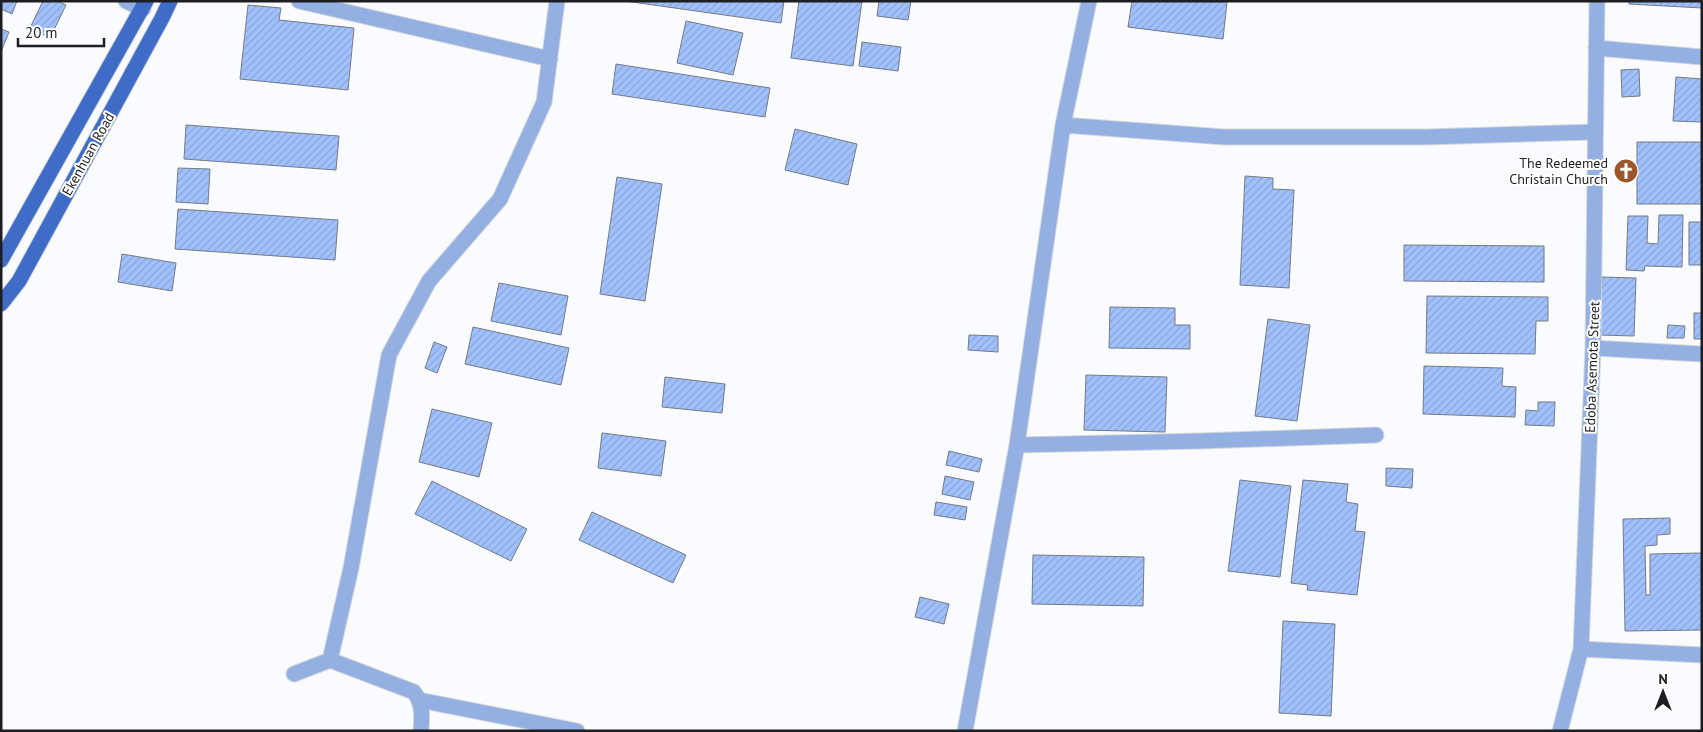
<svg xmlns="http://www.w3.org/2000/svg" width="1703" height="732" viewBox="0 0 1703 732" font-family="'PT Sans',sans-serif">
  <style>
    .building { fill: url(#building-hatch); stroke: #757a83 }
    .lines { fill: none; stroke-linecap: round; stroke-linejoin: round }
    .minor-casing { stroke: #d6d8db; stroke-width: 17 }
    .major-casing { stroke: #d6d8db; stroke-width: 17 }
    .minor { stroke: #94afe2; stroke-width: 15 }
    .major { stroke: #3e6cc6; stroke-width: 15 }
    .labels { text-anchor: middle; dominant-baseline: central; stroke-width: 4; stroke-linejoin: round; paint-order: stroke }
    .street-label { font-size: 14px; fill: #1c1e21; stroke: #fff }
    .poi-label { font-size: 14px; fill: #1c1e21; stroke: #fff; text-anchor: end }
  </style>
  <defs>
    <pattern id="building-hatch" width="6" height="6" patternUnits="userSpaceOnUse" patternTransform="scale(1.25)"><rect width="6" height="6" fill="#a1c1fd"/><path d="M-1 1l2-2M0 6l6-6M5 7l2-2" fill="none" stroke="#8aa5d9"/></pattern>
  </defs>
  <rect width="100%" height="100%" fill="#f9fbff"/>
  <path class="building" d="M 1,1 L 17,1 L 12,14 L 1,9 Z
    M 43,1 L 57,1 L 66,5 L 50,38 L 30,28 Z
    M 625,1 L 784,1 L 781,23 Z
    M 799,1 L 862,1 L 853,66 L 791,58 Z
    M 879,1 L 911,1 L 908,20 L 877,16 Z
    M 1132,1 L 1227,2 L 1223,39 L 1128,27 Z
    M 1629,1 L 1702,1 L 1702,8 L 1629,4 Z
    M 248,5 L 281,8 L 279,20 L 354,28 L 348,90 L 240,79 Z
    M 686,21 L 743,33 L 733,75 L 677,63 Z
    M 1,29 L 9,32 L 1,52 Z
    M 862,42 L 901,47 L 898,71 L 859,66 Z
    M 616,64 L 770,88 L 765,117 L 612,94 Z
    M 1639,69 L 1640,96 L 1622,97 L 1621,70 Z
    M 1676,77 L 1702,79 L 1702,122 L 1673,121 Z
    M 186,125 L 339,136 L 336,170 L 184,159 Z
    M 795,129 L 857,144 L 848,185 L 785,170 Z
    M 1637,142 L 1702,142 L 1702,204 L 1637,204 Z
    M 178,168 L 210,169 L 208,204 L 176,202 Z
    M 1245,176 L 1273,178 L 1273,189 L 1294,190 L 1289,288 L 1240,285 Z
    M 617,177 L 662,184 L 645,301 L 600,294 Z
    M 178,209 L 338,220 L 335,260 L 175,249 Z
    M 1659,215 L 1683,215 L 1682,267 L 1645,266 L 1644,271 L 1626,270 L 1628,216 L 1648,216 L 1647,243 L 1658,244 Z
    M 1689,222 L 1702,222 L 1702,265 L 1689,265 Z
    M 1404,245 L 1544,246 L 1544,282 L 1404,281 Z
    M 122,254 L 176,263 L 172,291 L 118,282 Z
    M 1602,277 L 1636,278 L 1634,336 L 1600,335 Z
    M 499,283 L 568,296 L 561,335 L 491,321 Z
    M 1427,296 L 1548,297 L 1548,321 L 1536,321 L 1535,354 L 1426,353 Z
    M 1110,307 L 1175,308 L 1175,325 L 1190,325 L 1190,349 L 1109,348 Z
    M 1694,313 L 1702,313 L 1702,339 L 1694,339 Z
    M 1268,319 L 1310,325 L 1297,421 L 1255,416 Z
    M 1668,325 L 1685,326 L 1684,338 L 1667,338 Z
    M 473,327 L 569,348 L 561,385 L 465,364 Z
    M 969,335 L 998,336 L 998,352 L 968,350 Z
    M 434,342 L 447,347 L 437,373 L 425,368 Z
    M 1424,366 L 1503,368 L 1502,386 L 1516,387 L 1515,417 L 1423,414 Z
    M 1086,375 L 1167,377 L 1165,432 L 1084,430 Z
    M 665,377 L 725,384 L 722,413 L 662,407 Z
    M 1538,402 L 1555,402 L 1554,426 L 1525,425 L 1526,410 L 1538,411 Z
    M 432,409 L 492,423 L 479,477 L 419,462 Z
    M 602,433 L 666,441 L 661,476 L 598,468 Z
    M 949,451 L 982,459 L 979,472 L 946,465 Z
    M 1386,468 L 1413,469 L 1412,488 L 1386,486 Z
    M 945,476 L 974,482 L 970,500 L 942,494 Z
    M 1240,480 L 1291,486 L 1280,577 L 1228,571 Z
    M 1303,480 L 1348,484 L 1346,502 L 1358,504 L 1355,531 L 1365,532 L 1357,595 L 1307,590 L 1308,585 L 1291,583 Z
    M 432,481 L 527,529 L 511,561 L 415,514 Z
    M 936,502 L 967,507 L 965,520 L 934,515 Z
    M 592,512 L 686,555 L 673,583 L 579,540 Z
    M 1670,518 L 1670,534 L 1657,535 L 1657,545 L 1645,546 L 1646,595 L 1650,595 L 1650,554 L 1702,553 L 1702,630 L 1625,631 L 1623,519 Z
    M 1033,555 L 1144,557 L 1143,606 L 1032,604 Z
    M 920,597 L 949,604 L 944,624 L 915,617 Z
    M 1283,621 L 1335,624 L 1331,716 L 1279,713 Z"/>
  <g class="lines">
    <defs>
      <path id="minor" d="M 126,1 L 143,9
        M 299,1 L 550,59
        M 1596,48 L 1702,57
        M 1063,125 L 1224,137 L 1426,137 L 1595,132
        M 1593,348 L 1702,354
        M 1017,445 L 1201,441 L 1376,435
        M 1581,649 L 1702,655
        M 330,660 L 414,692 C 423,704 422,716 421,731
        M 294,674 L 330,660 L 351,568 L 389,355 L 429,281 L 500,199 L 544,102 L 557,1
        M 419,700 L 577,731
        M 965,731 L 1017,445 L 1063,125 L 1089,1
        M 1560,731 L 1581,649 L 1593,348 L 1597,1"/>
      <path id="major" d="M 1,260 L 146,1
        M 1,304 L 19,281 L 162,18 L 170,1"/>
    </defs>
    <use href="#minor" class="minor-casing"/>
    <use href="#major" class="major-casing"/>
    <use href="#minor" class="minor"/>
    <use href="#major" class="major"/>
  </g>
  <defs>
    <symbol id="church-disc" viewBox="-11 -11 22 22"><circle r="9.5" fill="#9b5729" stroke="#fff"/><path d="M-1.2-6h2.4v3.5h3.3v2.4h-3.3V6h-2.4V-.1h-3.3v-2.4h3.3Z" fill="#fff"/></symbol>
  </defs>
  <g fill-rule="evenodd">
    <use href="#church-disc" x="1612" y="157" width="28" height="28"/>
  </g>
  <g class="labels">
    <g class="street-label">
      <text transform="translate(88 154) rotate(-61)">Ekenhuan Road</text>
      <text transform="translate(1592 367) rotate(-88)">Edoba Asemota Street</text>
    </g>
    <g class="poi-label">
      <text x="1608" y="163">The Redeemed<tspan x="1608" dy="16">Christain Church</tspan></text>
    </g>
  </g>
  <rect width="1703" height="732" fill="none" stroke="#1c1e21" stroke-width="5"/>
  <g transform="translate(1663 692)" stroke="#ffffff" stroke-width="4" paint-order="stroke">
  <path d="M0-4L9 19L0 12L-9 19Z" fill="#1c1e21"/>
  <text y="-8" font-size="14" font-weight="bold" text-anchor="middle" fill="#1c1e21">N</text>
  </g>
  <path d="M18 38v8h86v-8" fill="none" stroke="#1c1e21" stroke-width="2.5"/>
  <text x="25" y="38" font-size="15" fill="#1c1e21" stroke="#ffffff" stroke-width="4" paint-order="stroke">20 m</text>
</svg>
